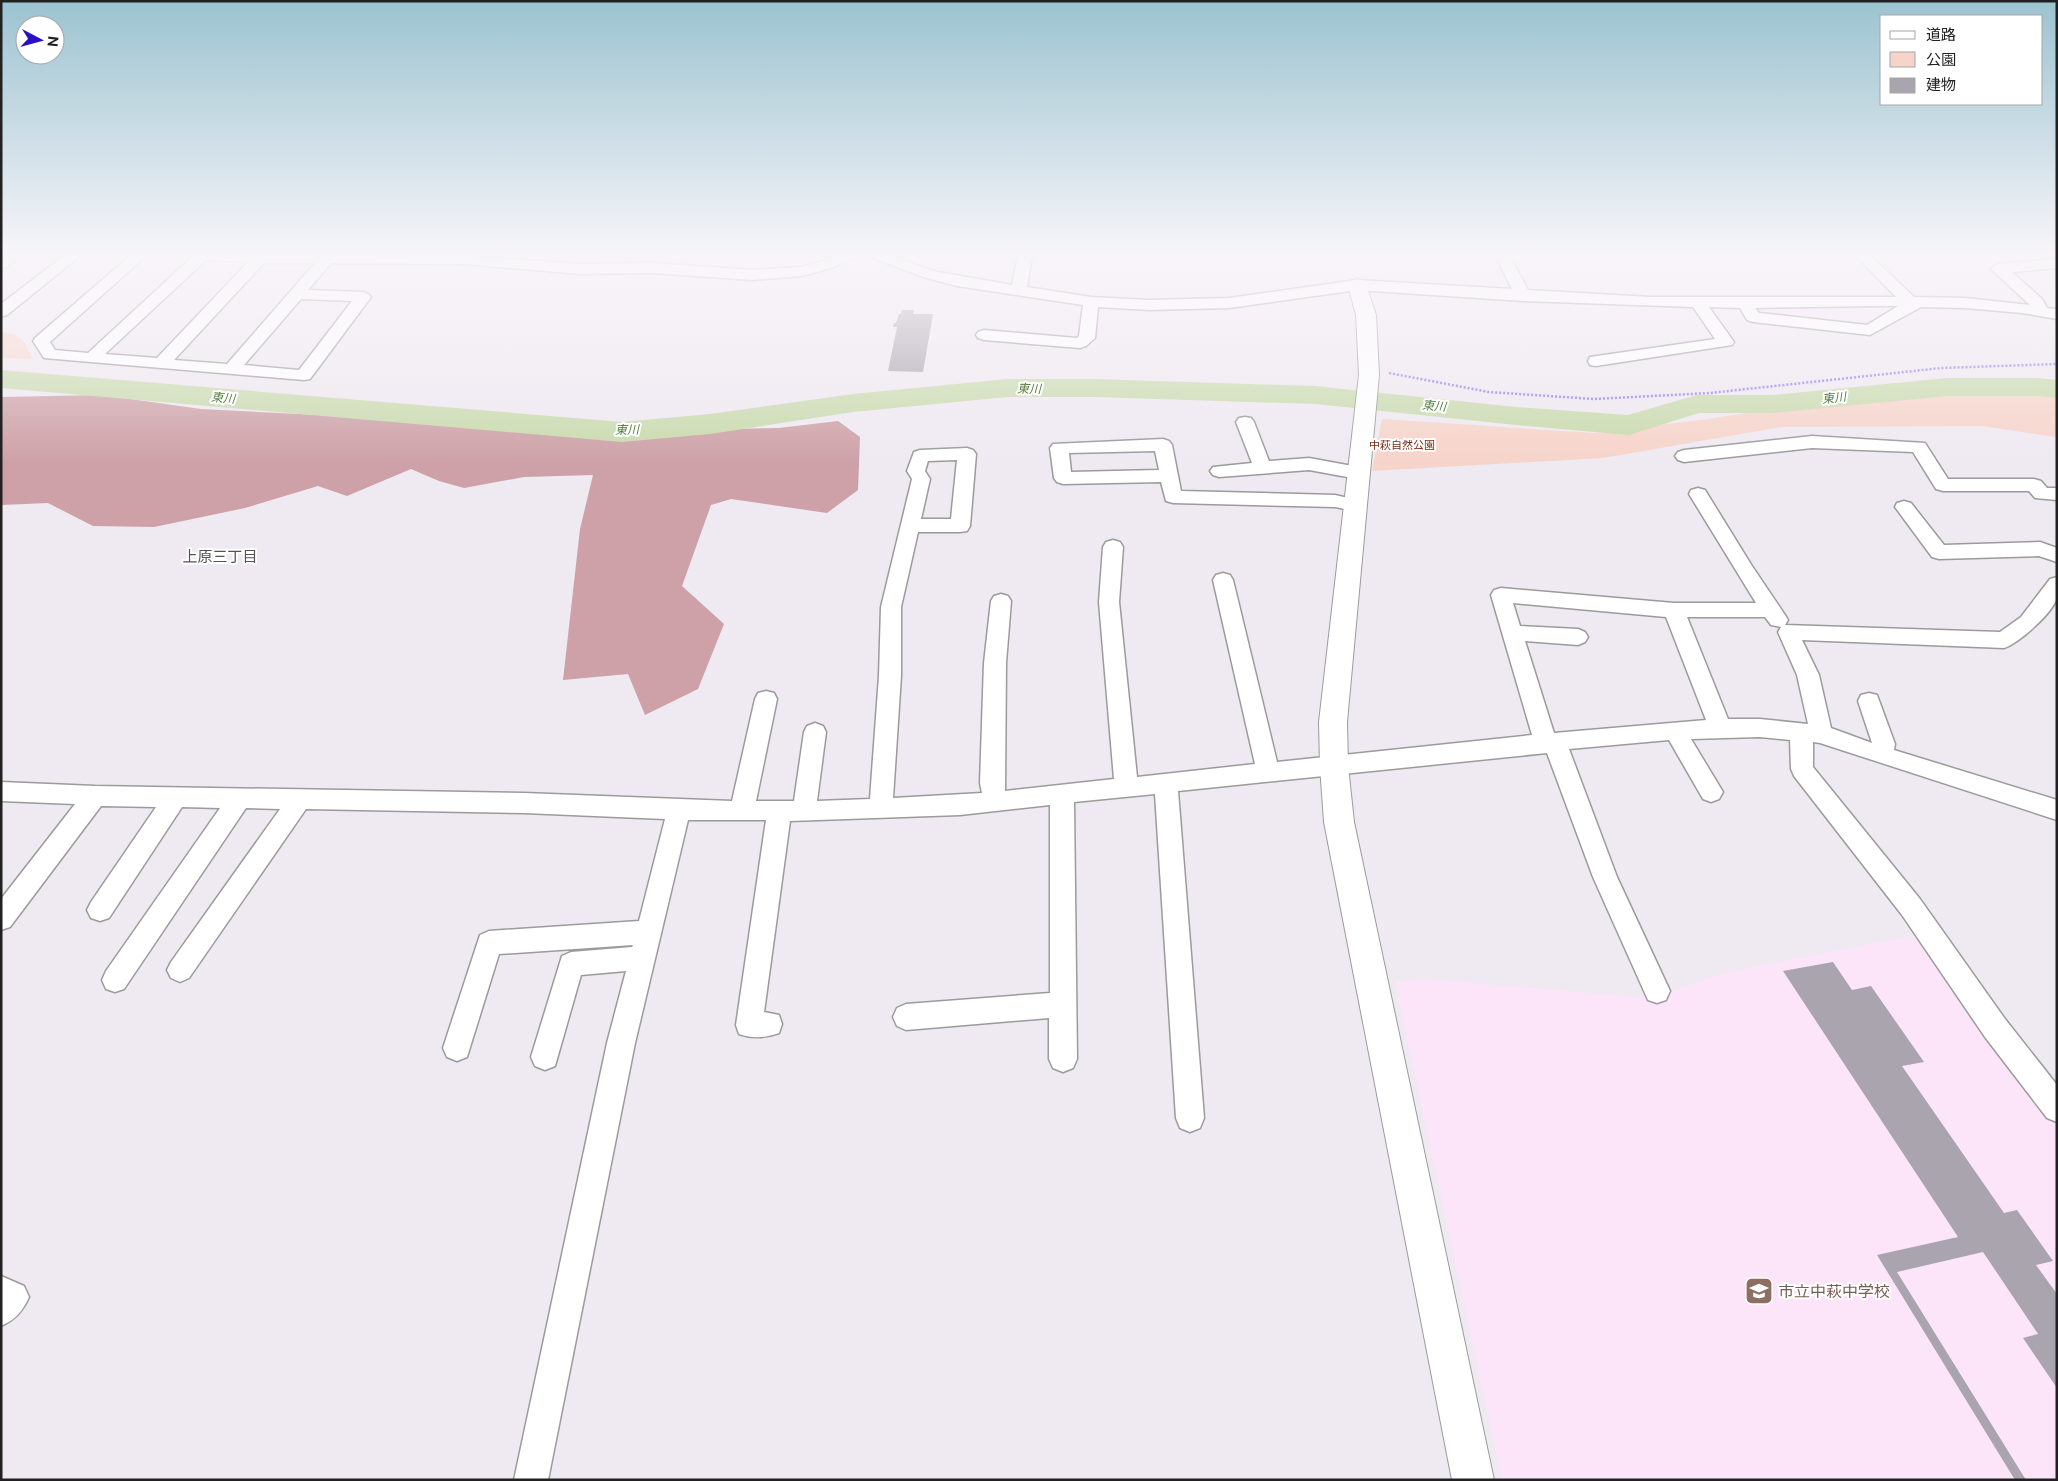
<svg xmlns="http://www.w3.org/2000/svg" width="2058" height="1481" viewBox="0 0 2058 1481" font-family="'Public Sans','Noto Sans JP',sans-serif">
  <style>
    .education { fill: #fde5f9 }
    .forest { fill: #cda1a7 }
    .park { fill: #f6d4ca }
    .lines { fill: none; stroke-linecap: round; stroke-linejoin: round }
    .river { fill: #c9daad; fill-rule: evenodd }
    .building { fill: #aaa4af }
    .minor-casing { stroke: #9b9b9b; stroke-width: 3 }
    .tertiary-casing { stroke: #9b9b9b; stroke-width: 2 }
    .path { stroke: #987af0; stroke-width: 2.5; stroke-dasharray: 2 2; stroke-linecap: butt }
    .minor { fill: #fff; fill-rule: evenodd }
    .tertiary { fill: #fff; fill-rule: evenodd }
    .labels { text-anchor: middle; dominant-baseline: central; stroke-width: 4; stroke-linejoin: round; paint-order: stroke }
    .far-park-label { font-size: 11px; fill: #792c15; stroke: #fff }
    .far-water-label { font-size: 12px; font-style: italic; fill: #557c40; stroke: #fff }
    .neighbourhood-label { font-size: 15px; fill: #545454; stroke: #fff }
    .near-education-label { font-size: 16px; fill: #785e54; stroke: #fff; text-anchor: start }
  </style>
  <rect width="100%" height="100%" fill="#efe9f1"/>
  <path class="education" d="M 1921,934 L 2057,1113 L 2057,1480 L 1502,1480 L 1395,982 L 1423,979 L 1637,997 L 1665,993 L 1728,972 Z"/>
  <path class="forest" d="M 102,395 L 201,409 L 319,415 L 564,432 L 779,428 L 838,421 L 860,437 L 858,490 L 827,513 L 731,499 L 711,505 L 682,586 L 724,624 L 698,689 L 645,715 L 628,674 L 563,680 L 580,529 L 593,475 L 524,477 L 464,488 L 439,481 L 411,469 L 347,496 L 318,486 L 245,508 L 154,527 L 93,526 L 48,503 L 1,505 L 1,397 Z"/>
  <path class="park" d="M 1,332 C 20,334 26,341 32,359 L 1,358 Z
    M 1955,393 L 2042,393 L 2057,395 L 2056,437 L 1982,426 L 1781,427 L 1603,458 L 1372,471 L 1382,419 L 1594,433 L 1708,419 L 1816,402 Z"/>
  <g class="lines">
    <path class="river" d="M 1,370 L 622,422 L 710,414 L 853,394 L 1008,379 L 1094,379 L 1315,386 L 1516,407 L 1628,415 L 1697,395 L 1773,395 L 1947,378 L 2039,378 L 2057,380 L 2057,398 L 2039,396 L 1947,396 L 1773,413 L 1699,413 L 1629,435 L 1516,425 L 1315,404 L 1094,397 L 1008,397 L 853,412 L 710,434 L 622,442 L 1,388 Z"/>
  </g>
  <path class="building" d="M 902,310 L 914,310 L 913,314 L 933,314 L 923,372 L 888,371 L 897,327 L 893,327 L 894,323 L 896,323 L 899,314 L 901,314 Z
    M 1833,962 L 1852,990 L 1871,986 L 1924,1062 L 1902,1066 L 2004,1213 L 2017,1210 L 2053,1261 L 2036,1265 L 2057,1294 L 2057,1388 L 2023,1338 L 2038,1334 L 1983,1252 L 1897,1272 L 2026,1480 L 2015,1480 L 1877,1255 L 1958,1237 L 1783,971 Z"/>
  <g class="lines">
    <defs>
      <path id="minor" d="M 65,255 L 81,255 L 7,315 L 1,317 L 1,304 Z
        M 131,255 L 147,255 L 50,342 L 55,350 L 88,353 L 190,259 L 185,255 L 463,256 L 580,264 L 652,263 L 752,270 L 801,267 L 820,262 L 836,255 L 855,255 L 853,258 L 831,268 L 802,276 L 752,280 L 652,273 L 580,274 L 463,264 L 331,263 L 308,290 L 363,292 L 368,294 L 371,297 L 310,379 L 304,380 L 44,358 L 33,341 L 35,338 ZM 206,260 L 248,262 L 157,358 L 105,354 ZM 264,263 L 315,263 L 227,364 L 174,360 ZM 301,299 L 352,301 L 299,370 L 244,365 Z
        M 871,255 L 891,255 L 933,271 L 1012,285 L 1018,255 L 1032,255 L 1027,287 L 1091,297 L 1149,300 L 1229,298 L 1357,280 L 1512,289 L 1495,255 L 1509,255 L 1528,290 L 1650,297 L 1896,297 L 1855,255 L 1870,255 L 1914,297 L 1965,298 L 2030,305 L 1991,269 L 1994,266 L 1999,264 L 2057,259 L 2057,268 L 2012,272 L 2042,299 L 2047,308 L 2057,309 L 2057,319 L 2022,313 L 1965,308 L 1921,307 L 1870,335 L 1753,322 L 1747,320 L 1740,308 L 1709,307 L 1734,342 L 1732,345 L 1596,366 L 1590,365 L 1588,361 L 1590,357 L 1715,339 L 1693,307 L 1523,301 L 1357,290 L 1229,308 L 1149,310 L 1098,307 L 1095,338 L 1086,346 L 1080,348 L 984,340 L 978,338 L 976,335 L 978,332 L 984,330 L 1077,338 L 1079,336 L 1083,305 L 957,286 L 923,277 L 873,258 ZM 1873,306 L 1898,306 L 1867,325 L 1759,313 L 1755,308 Z
        M 1245,417 L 1251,418 L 1254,422 L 1269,461 L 1309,458 L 1358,467 L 1364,469 L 1367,473 L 1364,477 L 1358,479 L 1309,470 L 1219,477 L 1213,475 L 1210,471 L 1213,467 L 1252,463 L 1236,422 L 1239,418 Z
        M 1812,436 L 1925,443 L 1948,479 L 2034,479 L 2041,481 L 2047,488 L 2057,488 L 2057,500 L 2035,498 L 2029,491 L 1943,491 L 1936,489 L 1913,452 L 1812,448 L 1684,462 L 1678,460 L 1675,456 L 1678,452 L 1684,450 Z
        M 1163,439 L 1169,441 L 1172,445 L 1181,491 L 1335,495 L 1362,501 L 1364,505 L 1362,509 L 1355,511 L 1335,507 L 1173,503 L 1166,501 L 1161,482 L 1063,484 L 1057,482 L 1054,478 L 1050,448 L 1053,444 ZM 1155,451 L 1159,470 L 1071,472 L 1069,453 Z
        M 967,448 L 973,450 L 976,454 L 970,526 L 967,531 L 960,532 L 918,532 L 901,607 L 901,676 L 893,798 L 982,793 L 980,783 L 984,663 L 991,601 L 994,596 L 1001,594 L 1008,596 L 1011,601 L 1006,663 L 1005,791 L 1114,779 L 1099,602 L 1103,547 L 1106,542 L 1113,540 L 1120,542 L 1123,547 L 1119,602 L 1137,777 L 1255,764 L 1213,580 L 1216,575 L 1223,573 L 1230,575 L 1233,580 L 1277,762 L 1532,735 L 1491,595 L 1494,590 L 1501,588 L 1674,603 L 1756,603 L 1689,494 L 1691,490 L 1698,488 L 1705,490 L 1752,566 L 1785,615 L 1788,620 L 1785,625 L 2000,632 L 2021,617 L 2050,579 L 2057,577 C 2057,583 2058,591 2057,597 C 2054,612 2019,643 2004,648 L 1802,640 L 1819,675 L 1831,728 L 1872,743 L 1858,701 L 1861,695 L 1869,693 L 1877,695 L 1895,744 L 1894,750 L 2057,800 L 2057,820 L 1820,743 L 1813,742 L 1813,767 L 1920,899 L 2005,1019 L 2057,1085 L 2057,1122 L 2047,1118 L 1985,1037 L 1902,915 L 1794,776 L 1791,769 L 1790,740 L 1760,737 L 1691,739 L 1723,792 L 1719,799 L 1711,802 L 1703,799 L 1669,740 L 1569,749 L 1617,877 L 1670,991 L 1666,1000 L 1657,1003 L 1648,1000 L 1593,877 L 1547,753 L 1178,791 L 1204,1118 L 1200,1128 L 1190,1132 L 1180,1128 L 1176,1118 L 1155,794 L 1074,802 L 1077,1059 L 1073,1068 L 1063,1072 L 1053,1068 L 1049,1059 L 1049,1018 L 906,1030 L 897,1026 L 893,1017 L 897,1008 L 906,1004 L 1050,993 L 1050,805 L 960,815 L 790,821 L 764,1012 L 779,1015 L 782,1024 L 779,1033 C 765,1038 753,1039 739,1034 L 736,1025 L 766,820 L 688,820 L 635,1043 L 548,1480 L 514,1480 L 607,1043 L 626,971 L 581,975 L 555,1066 L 545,1070 L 535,1066 L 531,1057 L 562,956 L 571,952 L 632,947 L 633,945 L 499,954 L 467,1057 L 457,1061 L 447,1057 L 443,1048 L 480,935 L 489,931 L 639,921 L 665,819 L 524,813 L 306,809 L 189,978 L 180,982 L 171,978 L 167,970 L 171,962 L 280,809 L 246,808 L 124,989 L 115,992 L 106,989 L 102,980 L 106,971 L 220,808 L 182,807 L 109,918 L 100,921 L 91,918 L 87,910 L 91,902 L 156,807 L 101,806 L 10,927 L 1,930 L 1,899 L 75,804 L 1,801 L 1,782 L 95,786 L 524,793 L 732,801 L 755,699 L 758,693 L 766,691 L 774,693 L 777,699 L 756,801 L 794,801 L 804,732 L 807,726 L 815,723 L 823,726 L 826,732 L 817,801 L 870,799 L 879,676 L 881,607 L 912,479 L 907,471 L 914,452 L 920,450 ZM 957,460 L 951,519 L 921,519 L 930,479 L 925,471 L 928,461 ZM 1513,603 L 1666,617 L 1706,720 L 1554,733 L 1525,641 L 1578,645 L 1585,642 L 1588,637 L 1585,632 L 1578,629 L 1520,626 ZM 1687,617 L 1765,617 L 1771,625 L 1781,627 L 1778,632 L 1797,675 L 1808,724 L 1760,719 L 1728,719 Z
        M 1904,501 L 1911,503 L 1944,545 L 2040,542 L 2057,548 L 2057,562 L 2039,556 L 1939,559 L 1932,557 L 1895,507 L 1897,503 Z
        M 1,1276 L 24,1286 L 29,1297 C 23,1311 15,1320 1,1326 Z"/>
      <path id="tertiary" d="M 1,255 L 22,255 L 7,267 L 1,268 Z
        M 1357,279 L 1364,281 L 1366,285 L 1376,315 L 1379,375 L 1347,722 L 1348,766 L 1354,822 L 1494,1480 L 1452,1480 L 1324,822 L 1320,766 L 1319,722 L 1359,375 L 1356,315 L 1348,285 L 1350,281 Z"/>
    </defs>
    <use href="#minor" class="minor-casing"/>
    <use href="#tertiary" class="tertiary-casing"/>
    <path class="path" d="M 1389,373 L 1489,392 L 1594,399 L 1710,393 L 1941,368 L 2057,364"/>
    <use href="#minor" class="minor"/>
    <use href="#tertiary" class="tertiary"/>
  </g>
  <linearGradient id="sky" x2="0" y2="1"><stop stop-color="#9bc3d0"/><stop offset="0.55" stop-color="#f8f5f9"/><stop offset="1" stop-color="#f8f5f9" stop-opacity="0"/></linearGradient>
  <rect width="2058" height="462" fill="url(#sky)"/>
  <defs>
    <symbol id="school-square" viewBox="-11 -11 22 22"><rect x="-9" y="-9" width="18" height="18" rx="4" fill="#8d6e63" stroke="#fff"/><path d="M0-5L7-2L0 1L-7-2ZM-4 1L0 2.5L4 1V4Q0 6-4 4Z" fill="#fff"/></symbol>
  </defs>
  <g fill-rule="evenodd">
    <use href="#school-square" x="1743" y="1275" width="32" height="32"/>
  </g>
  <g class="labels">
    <g class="far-park-label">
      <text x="1402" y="445">中萩自然公園</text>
    </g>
    <g class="far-water-label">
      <text transform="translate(1029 389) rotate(1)">東川</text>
      <text transform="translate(223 398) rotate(5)">東川</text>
      <text transform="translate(1834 398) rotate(-6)">東川</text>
      <text transform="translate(1434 406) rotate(5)">東川</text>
      <text transform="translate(627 430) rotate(-1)">東川</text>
    </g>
    <g class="neighbourhood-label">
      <text x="220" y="556">上原三丁目</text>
    </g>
    <g class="near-education-label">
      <text x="1778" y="1291">市立中萩中学校</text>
    </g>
  </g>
  <rect width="2058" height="1481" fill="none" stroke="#212121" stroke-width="5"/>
  <rect x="1880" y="15" width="162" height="90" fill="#ffffff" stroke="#a6a6a6"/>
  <rect x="1890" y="31" width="25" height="8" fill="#ffffff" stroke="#a6a6a6"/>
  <text x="1926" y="40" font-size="15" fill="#212121">道路</text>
  <rect x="1890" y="52" width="25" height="15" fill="#f6d4ca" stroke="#a6a6a6"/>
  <text x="1926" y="65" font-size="15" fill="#212121">公園</text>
  <rect x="1890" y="78" width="25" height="15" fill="#aaa4af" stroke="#a6a6a6"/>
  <text x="1926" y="90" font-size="15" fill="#212121">建物</text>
  <g transform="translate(40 40) rotate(96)"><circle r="24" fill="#ffffff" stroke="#a6a6a6"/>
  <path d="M0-4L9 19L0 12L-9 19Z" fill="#2a10c2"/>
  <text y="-8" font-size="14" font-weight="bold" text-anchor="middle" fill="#212121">N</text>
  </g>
</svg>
